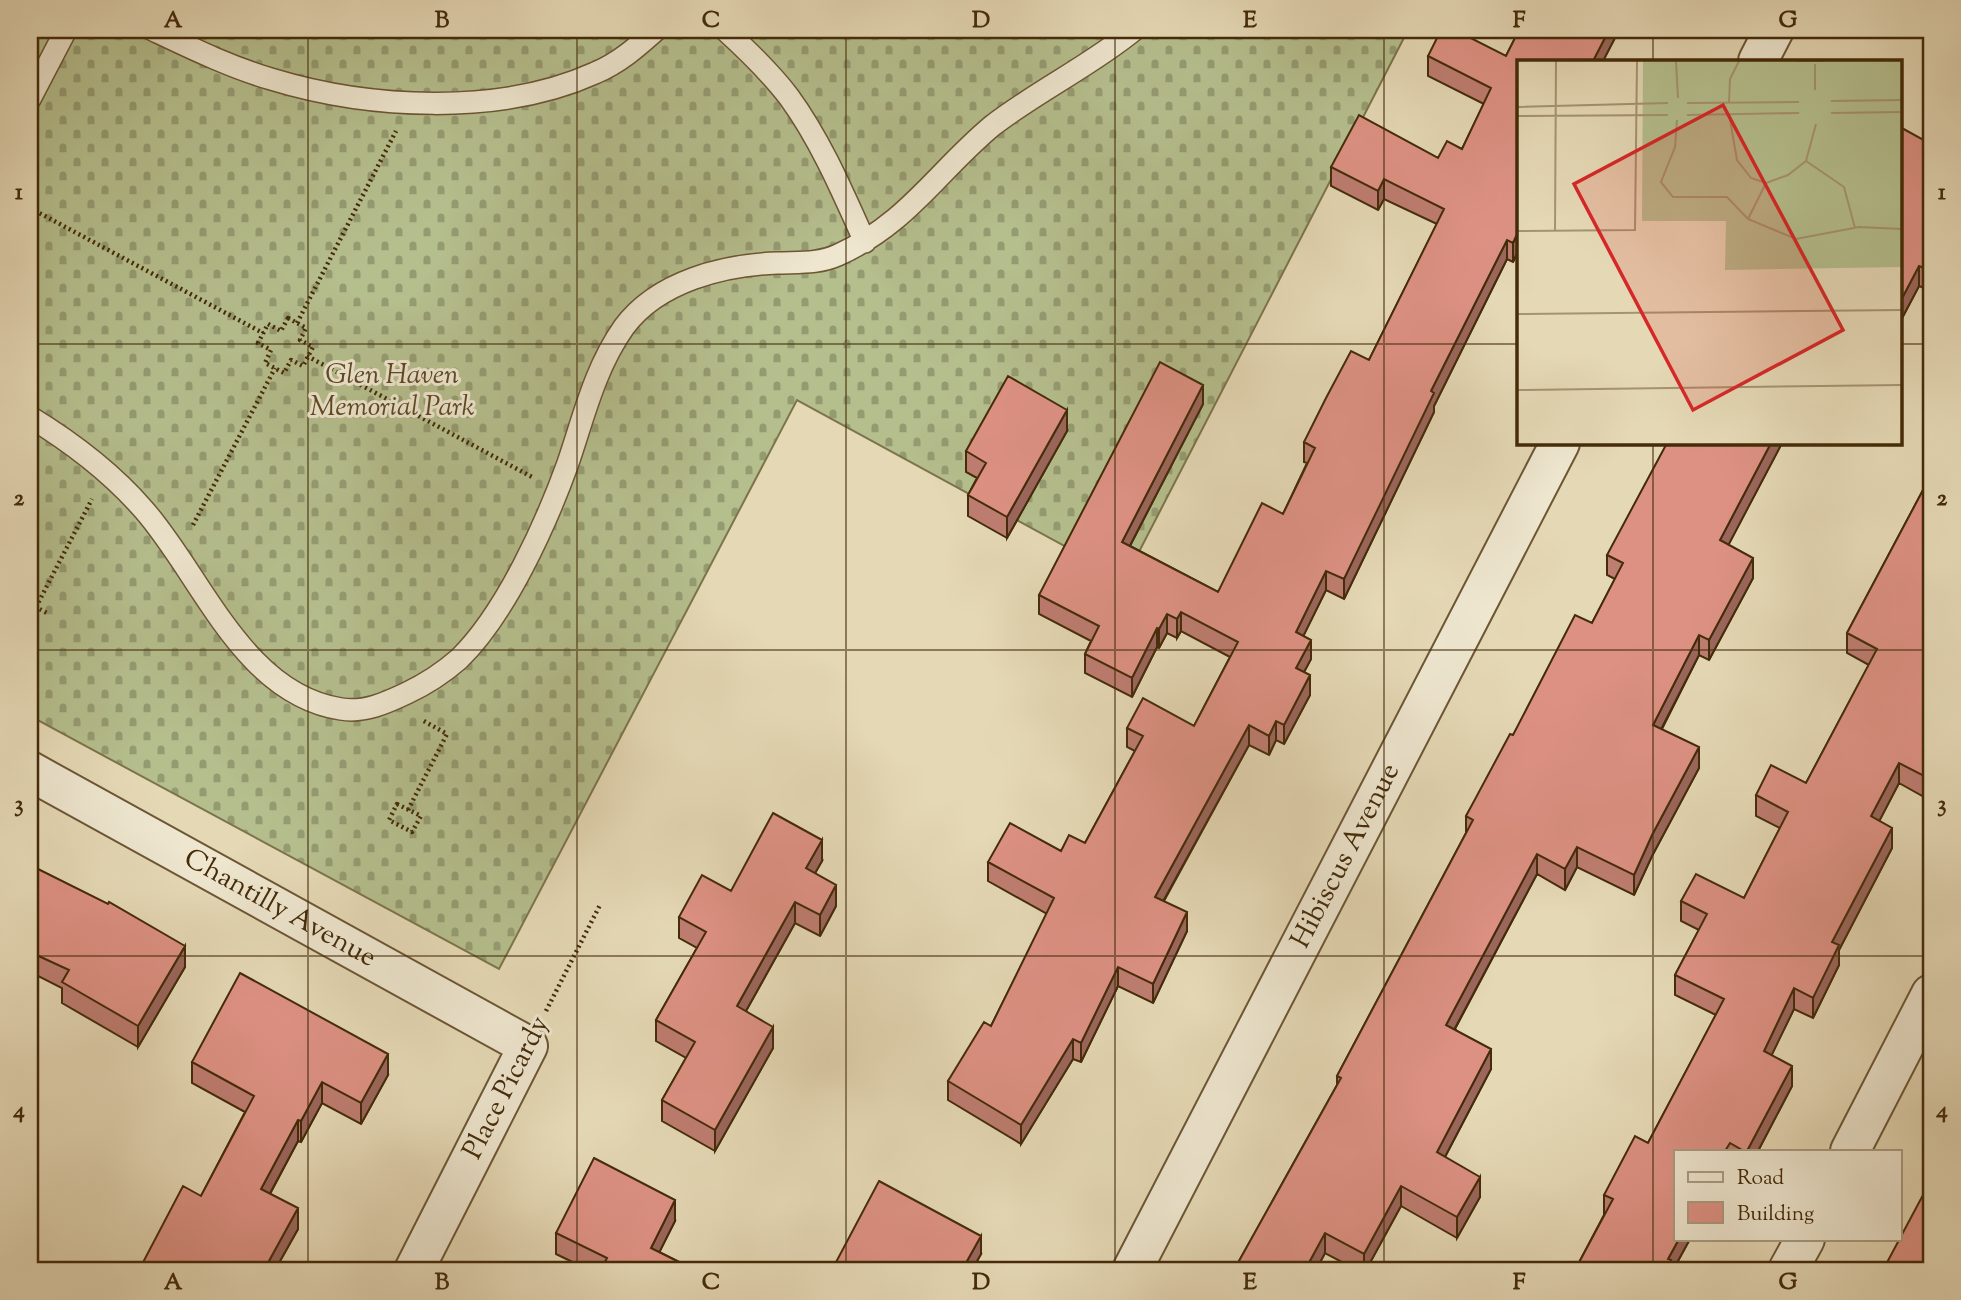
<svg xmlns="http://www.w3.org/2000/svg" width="1961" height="1300" viewBox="0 0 1961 1300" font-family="'Sorts Mill Goudy',serif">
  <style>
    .cemetery { fill: url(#cemetery-stones); stroke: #7c744b; stroke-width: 2 }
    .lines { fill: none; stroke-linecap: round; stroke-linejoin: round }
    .lane-casing { stroke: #6c5634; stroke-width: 24 }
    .street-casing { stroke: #6c5634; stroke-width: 42 }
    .path { stroke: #442b09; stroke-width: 4.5; stroke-dasharray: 2 3.5; stroke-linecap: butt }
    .lane { stroke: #eee6cf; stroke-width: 21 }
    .street { stroke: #eee6cf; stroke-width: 38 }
    .wall { fill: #be7d71; stroke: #442b09; stroke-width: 2 }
    .shaded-wall { fill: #9b665c; stroke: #442b09; stroke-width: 2 }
    .building { fill: #dd9183; stroke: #442b09; stroke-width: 2 }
    .grid { fill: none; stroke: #442b09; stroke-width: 2; stroke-opacity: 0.55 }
    .labels { text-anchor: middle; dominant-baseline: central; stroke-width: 6; stroke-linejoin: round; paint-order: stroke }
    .park-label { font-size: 28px; font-style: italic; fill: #5b4823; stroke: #eee6cf }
    .street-label { font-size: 28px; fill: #442b09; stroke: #eee6cf }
    .inset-road { fill: none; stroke: #a59370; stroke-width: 2 }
    .view { fill: #d62828; fill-opacity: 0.15; stroke: #d62828; stroke-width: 3.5 }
    .inset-edge { fill: none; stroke: #442b09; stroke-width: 3.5 }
    .neatline { fill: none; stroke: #442b09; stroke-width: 2.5 }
    .grid-label { font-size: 23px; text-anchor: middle; font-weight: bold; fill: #442b09 }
  </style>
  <defs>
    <pattern id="cemetery-stones" width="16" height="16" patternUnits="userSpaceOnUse" patternTransform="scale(1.75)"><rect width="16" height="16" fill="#b5be8d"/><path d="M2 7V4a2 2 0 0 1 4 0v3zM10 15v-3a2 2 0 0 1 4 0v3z" fill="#959b71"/></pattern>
  </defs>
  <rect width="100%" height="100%" fill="#e5d8b5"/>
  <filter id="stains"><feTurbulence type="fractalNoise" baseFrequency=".00286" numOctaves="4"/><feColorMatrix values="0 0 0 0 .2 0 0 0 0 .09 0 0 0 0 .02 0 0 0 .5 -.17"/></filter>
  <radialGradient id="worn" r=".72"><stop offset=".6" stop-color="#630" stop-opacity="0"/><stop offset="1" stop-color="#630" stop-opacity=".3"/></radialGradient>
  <path class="cemetery" d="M 30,30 L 1408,30 L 1125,579 L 797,400 L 499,969 L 30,716 Z"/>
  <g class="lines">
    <defs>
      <path id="lane" d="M 153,30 C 191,48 230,67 271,79 C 369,109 500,116 595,73 C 619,63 637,47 656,30
        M 725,30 C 748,51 770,72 789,97 C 821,141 843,193 865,242
        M 30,99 L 66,30
        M 30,417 C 71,442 112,473 144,510 C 202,576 243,694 341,709 C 364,713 386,703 407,693 C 426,684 443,673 459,659 C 506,613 546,524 568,463 C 584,416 595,368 624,327 C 658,281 724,265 777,263 C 799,262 818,264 838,255 C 907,224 937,172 992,126 C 1037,91 1090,66 1134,30"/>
      <g id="street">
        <path d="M 1758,61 L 1774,30"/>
        <path id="s1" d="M 30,771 L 528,1046 L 414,1270"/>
        <path d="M 1850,1151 L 1931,994"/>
        <path id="s2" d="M 1132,1270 L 1560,443"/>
        <path d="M 1788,1270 L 1805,1239"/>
      </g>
    </defs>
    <use href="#lane" class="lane-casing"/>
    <use href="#street" class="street-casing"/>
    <path class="path" d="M 30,208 L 263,333
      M 288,318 L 306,328 L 300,340 L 313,347 L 303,366 L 291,360 L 284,373 L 265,363 L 271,350 L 258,343 L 268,324 L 281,331 Z
      M 297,323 L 396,131
      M 307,356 L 532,477
      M 193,525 L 275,368
      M 30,604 L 47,613
      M 36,607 L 92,499
      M 397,804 L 421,816 L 412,832 L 389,820 Z
      M 408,810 L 447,734 L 422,720
      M 546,1011 L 600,905"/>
    <use href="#lane" class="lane"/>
    <use href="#street" class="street"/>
  </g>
  <path class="wall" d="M 1519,30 L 1619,30 L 1603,61 L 1518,61 L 1518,251 L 1513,262 L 1507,259 L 1434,406 L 1434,412 L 1344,599 L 1326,590 L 1303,636 L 1311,659 L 1304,672 L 1310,695 L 1284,744 L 1276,740 L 1269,755 L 1249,745 L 1164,901 L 1187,931 L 1153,1003 L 1118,986 L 1081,1062 L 1073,1059 L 1021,1144 L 948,1100 L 948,1081 L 991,1026 L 1047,914 L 988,881 L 988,862 L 1061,851 L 1085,843 L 1135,751 L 1127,747 L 1127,728 L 1194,726 L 1230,657 L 1181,631 L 1177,638 L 1167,633 L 1159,648 L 1157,647 L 1132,697 L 1085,673 L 1085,654 L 1091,641 L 1039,614 L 1039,595 L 1203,404 L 1130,546 L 1218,592 L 1283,514 L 1307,463 L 1304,462 L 1304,442 L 1369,360 L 1437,224 L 1384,199 L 1378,210 L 1331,186 L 1331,167 L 1438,158 L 1462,149 L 1484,104 L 1428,76 L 1428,56 L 1506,56 Z
    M 1931,144 L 1924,288 L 1919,286 L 1900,322 Z
    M 1067,431 L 1007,538 L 968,516 L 968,495 L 977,478 L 966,472 L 966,451 Z
    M 1782,443 L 1728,545 L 1753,578 L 1709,660 L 1699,655 L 1662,729 L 1699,768 L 1652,856 L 1634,895 L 1577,867 L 1565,890 L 1537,874 L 1455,1029 L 1491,1069 L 1445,1157 L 1480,1197 L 1457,1238 L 1401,1206 L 1366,1270 L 1357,1270 L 1325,1253 L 1316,1270 L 1234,1270 L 1337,1085 L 1337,1076 L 1466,833 L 1466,816 L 1513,735 L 1592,623 L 1615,579 L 1607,575 L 1607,555 Z
    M 1931,475 L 1926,798 L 1899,783 L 1879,821 L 1892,848 L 1839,950 L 1839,965 L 1813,1018 L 1794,1009 L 1771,1055 L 1792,1086 L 1758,1151 L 1676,1151 L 1676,1239 L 1690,1239 L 1673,1270 L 1575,1270 L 1604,1215 L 1604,1195 L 1648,1143 L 1716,1015 L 1675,995 L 1675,975 L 1699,930 L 1681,921 L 1681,901 L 1744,898 L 1780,828 L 1756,816 L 1756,795 L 1806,783 L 1869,665 L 1847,653 L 1847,633 Z
    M 822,861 L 815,873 L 836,906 L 820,936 L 795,923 L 746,1011 L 773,1048 L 715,1151 L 662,1121 L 662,1100 L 686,1058 L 656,1041 L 656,1020 L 697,948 L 679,938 L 679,917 L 731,891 Z
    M 30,865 L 185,967 L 138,1047 L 62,1003 L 62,988 L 30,972 Z
    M 192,1062 L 388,1075 L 361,1124 L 322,1103 L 301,1142 L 298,1141 L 270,1194 L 298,1229 L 275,1270 L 139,1270 L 201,1196 L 245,1112 L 192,1083 Z
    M 675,1221 L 659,1252 L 695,1270 L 589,1270 L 556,1254 L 556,1233 Z
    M 981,1254 L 972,1270 L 835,1270 L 835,1264 Z"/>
  <path class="shaded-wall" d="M 1609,30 L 1619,30 L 1603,61 L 1593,61 Z
    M 1384,179 L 1384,199 L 1378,210 L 1378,191 Z
    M 1518,232 L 1518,251 L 1513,262 L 1513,243 Z
    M 1507,240 L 1507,259 L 1434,406 L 1434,412 L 1344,599 L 1344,579 L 1431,391 Z
    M 1931,254 L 1931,274 L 1924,288 L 1924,268 Z
    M 1919,266 L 1919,286 L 1900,322 L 1900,302 Z
    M 1203,385 L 1203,404 L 1122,561 L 1122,542 Z
    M 1067,410 L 1067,431 L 1007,538 L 1007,517 Z
    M 1771,443 L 1782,443 L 1720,561 L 1720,540 Z
    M 1753,558 L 1753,578 L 1709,660 L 1709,640 Z
    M 1326,571 L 1326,590 L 1296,651 L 1296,632 Z
    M 1181,612 L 1181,631 L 1177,638 L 1177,619 Z
    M 1167,614 L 1167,633 L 1159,648 L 1159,629 Z
    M 1157,628 L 1157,647 L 1132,697 L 1132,678 Z
    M 1699,635 L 1699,655 L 1653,745 L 1653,725 Z
    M 1311,640 L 1311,659 L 1296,687 L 1296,668 Z
    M 1310,675 L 1310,695 L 1284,744 L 1284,725 Z
    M 1276,721 L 1276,740 L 1269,755 L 1269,736 Z
    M 1249,725 L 1249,745 L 1155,916 L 1155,897 Z
    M 1699,747 L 1699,768 L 1652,856 L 1634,895 L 1634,875 L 1652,835 Z
    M 1899,763 L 1899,783 L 1871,837 L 1871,816 Z
    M 1931,768 L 1931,788 L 1926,798 L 1926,777 Z
    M 1892,828 L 1892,848 L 1839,950 L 1839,965 L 1813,1018 L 1813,998 L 1832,942 Z
    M 822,840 L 822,861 L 806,889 L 806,868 Z
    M 1577,847 L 1577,867 L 1565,890 L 1565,869 Z
    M 1537,854 L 1537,874 L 1446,1045 L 1446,1025 Z
    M 836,885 L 836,906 L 820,936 L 820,915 Z
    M 795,902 L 795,923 L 737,1027 L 737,1006 Z
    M 1187,912 L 1187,931 L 1153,1003 L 1153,984 Z
    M 185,946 L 185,967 L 138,1047 L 138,1026 Z
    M 1118,967 L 1118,986 L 1081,1062 L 1081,1043 Z
    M 1794,988 L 1794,1009 L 1764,1071 L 1764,1051 Z
    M 773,1027 L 773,1048 L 715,1151 L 715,1130 Z
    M 1073,1039 L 1073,1059 L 1021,1144 L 1021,1125 Z
    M 1491,1049 L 1491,1069 L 1437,1172 L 1437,1152 Z
    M 388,1054 L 388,1075 L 361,1124 L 361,1103 Z
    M 1792,1066 L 1792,1086 L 1758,1151 L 1747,1151 Z
    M 322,1082 L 322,1103 L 301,1142 L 301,1121 Z
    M 298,1120 L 298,1141 L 261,1210 L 261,1189 Z
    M 1480,1177 L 1480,1197 L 1457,1238 L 1457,1217 Z
    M 1401,1186 L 1401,1206 L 1366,1270 L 1364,1270 L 1364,1254 Z
    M 675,1200 L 675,1221 L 651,1269 L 651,1248 Z
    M 298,1208 L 298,1229 L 275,1270 L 264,1270 Z
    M 34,1221 L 34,1242 L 30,1251 L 30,1230 Z
    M 1325,1233 L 1325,1253 L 1316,1270 L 1305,1270 Z
    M 981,1236 L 981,1254 L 972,1270 L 962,1270 Z
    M 1679,1239 L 1690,1239 L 1673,1270 L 1666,1270 L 1668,1259 Z
    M 33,1259 L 33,1270 L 30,1270 L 30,1265 Z"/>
  <path class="building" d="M 1441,30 L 1455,30 L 1506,56 L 1519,30 L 1609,30 L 1593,61 L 1518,61 L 1518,232 L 1513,243 L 1507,240 L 1431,391 L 1434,393 L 1344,579 L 1326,571 L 1296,632 L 1311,640 L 1296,668 L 1310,675 L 1284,725 L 1276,721 L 1269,736 L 1249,725 L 1155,897 L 1187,912 L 1153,984 L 1118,967 L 1081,1043 L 1073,1039 L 1021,1125 L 948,1081 L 984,1022 L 991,1026 L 1054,898 L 988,862 L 1010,823 L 1061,851 L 1069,835 L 1085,843 L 1143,736 L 1127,728 L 1143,698 L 1194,726 L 1238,642 L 1181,612 L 1177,619 L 1167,614 L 1159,629 L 1157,628 L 1132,678 L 1085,654 L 1099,626 L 1039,595 L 1160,362 L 1203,385 L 1122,542 L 1218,592 L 1262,503 L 1283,514 L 1315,448 L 1304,442 L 1326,398 L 1351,351 L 1369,360 L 1444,209 L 1384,179 L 1378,191 L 1331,167 L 1359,115 L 1438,158 L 1447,141 L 1462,149 L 1491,88 L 1428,56 Z
    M 1900,127 L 1931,144 L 1931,254 L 1924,268 L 1919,266 L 1900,302 Z
    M 1008,376 L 1067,410 L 1007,517 L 968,495 L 986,463 L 966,451 Z
    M 1667,443 L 1771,443 L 1720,540 L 1753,558 L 1709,640 L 1699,635 L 1653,725 L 1699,747 L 1652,835 L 1634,875 L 1577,847 L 1565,869 L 1537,854 L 1446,1025 L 1491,1049 L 1437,1152 L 1480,1177 L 1457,1217 L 1401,1186 L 1364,1254 L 1325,1233 L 1305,1270 L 1234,1270 L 1341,1078 L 1337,1076 L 1473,820 L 1466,816 L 1510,734 L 1513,735 L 1575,615 L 1592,623 L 1623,563 L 1607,555 Z
    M 1931,475 L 1931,768 L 1926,777 L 1899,763 L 1871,816 L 1892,828 L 1832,942 L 1839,945 L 1813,998 L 1794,988 L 1764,1051 L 1792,1066 L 1747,1151 L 1744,1151 L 1730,1143 L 1725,1151 L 1676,1151 L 1676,1239 L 1679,1239 L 1668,1259 L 1671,1260 L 1666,1270 L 1575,1270 L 1613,1199 L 1604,1195 L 1635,1136 L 1648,1143 L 1724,999 L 1675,975 L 1707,914 L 1681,901 L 1696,874 L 1744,898 L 1788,812 L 1756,795 L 1771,765 L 1806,783 L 1877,649 L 1847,633 Z
    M 773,813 L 822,840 L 806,868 L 836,885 L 820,915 L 795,902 L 737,1006 L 773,1027 L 715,1130 L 662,1100 L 695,1042 L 656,1020 L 706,932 L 679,917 L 702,875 L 731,891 Z
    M 30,865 L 108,904 L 109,902 L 185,946 L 138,1026 L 62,982 L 69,970 L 30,952 Z
    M 240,973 L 388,1054 L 361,1103 L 322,1082 L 301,1121 L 298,1120 L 261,1189 L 298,1208 L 264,1270 L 139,1270 L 183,1186 L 201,1196 L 254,1096 L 192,1062 Z
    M 594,1158 L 675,1200 L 651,1248 L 695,1270 L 601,1270 L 607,1258 L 556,1233 Z
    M 1931,1180 L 1931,1270 L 1883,1270 Z
    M 879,1181 L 981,1236 L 962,1270 L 847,1270 L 835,1264 Z
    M 30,1219 L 34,1221 L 30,1230 Z
    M 97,1263 L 112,1270 L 93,1270 Z"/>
  <path class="grid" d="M 308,30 L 308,1270M 577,30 L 577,1270M 846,30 L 846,1270M 1115,30 L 1115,1270M 1384,30 L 1384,1270M 1653,30 L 1653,61M 30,344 L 1518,344M 1900,344 L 1931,344M 1653,443 L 1653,1270M 30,650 L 1931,650M 30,956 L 1931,956"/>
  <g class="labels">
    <g class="park-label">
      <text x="392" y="376">Glen Haven<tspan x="392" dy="32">Memorial Park</tspan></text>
    </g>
    <g class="street-label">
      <text stroke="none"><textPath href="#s2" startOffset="466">Hibiscus Avenue</textPath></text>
      <text stroke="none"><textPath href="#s1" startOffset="285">Chantilly Avenue</textPath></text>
      <text transform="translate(507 1088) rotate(-63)">Place Picardy</text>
    </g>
  </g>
  <g transform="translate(1517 60)">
    <rect width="385" height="385" fill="#e5d8b5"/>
    <path d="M 126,1 L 385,1 L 385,207 L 208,210 L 209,161 L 125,161 Z" fill="#b5be8d"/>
    <path class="inset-road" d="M 159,1 L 161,38M 279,1 L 307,1M 298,4 L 298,30M 314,41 L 385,40M 212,42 L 213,19 L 222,1M 170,43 L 282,42M 0,47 L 151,43M 314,53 L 385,52M 212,54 L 220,100 L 234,118 L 249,123M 170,55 L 282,53M 0,56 L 151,55M 160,60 L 158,87 L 144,122 L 156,137 L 210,137 L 231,159 L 279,179 L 342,167 L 385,169M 289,101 L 299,64M 231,159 L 249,123 L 271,115 L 289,101 L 327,127 L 338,168M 0,171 L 118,170 L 120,1M 38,171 L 39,1M 0,254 L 385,250M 0,330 L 385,325"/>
    <path class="view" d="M 206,45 L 326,270 L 176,350 L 57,124 Z"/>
    <rect width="385" height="385" class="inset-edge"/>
  </g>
  <rect width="1961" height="1300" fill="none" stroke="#e5d8b5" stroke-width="77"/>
  <rect x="1674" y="1150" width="228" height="91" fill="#eee6cf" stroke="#aa9b80" stroke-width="2"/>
  <rect x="1688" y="1172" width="35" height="10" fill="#eee6cf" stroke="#aa9b80" stroke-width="2"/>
  <text x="1737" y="1184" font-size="21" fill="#442b09">Road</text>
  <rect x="1688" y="1202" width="35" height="21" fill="#dd9183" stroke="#aa9b80" stroke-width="2"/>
  <text x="1737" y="1220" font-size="21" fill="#442b09">Building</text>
  <rect x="38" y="38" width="1885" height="1224" class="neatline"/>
  <g class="grid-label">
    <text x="173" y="27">A</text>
    <text x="442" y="27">B</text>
    <text x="711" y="27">C</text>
    <text x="981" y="27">D</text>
    <text x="1250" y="27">E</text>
    <text x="1519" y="27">F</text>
    <text x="1788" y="27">G</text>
    <text x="19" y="199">1</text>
    <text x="1942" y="199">1</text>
    <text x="19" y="505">2</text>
    <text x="1942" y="505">2</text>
    <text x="19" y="811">3</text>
    <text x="1942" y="811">3</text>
    <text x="19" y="1117">4</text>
    <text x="1942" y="1117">4</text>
    <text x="173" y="1289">A</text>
    <text x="442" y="1289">B</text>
    <text x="711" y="1289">C</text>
    <text x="981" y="1289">D</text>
    <text x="1250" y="1289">E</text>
    <text x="1519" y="1289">F</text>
    <text x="1788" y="1289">G</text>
  </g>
  <rect width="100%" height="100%" filter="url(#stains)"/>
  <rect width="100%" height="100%" fill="url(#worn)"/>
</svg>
